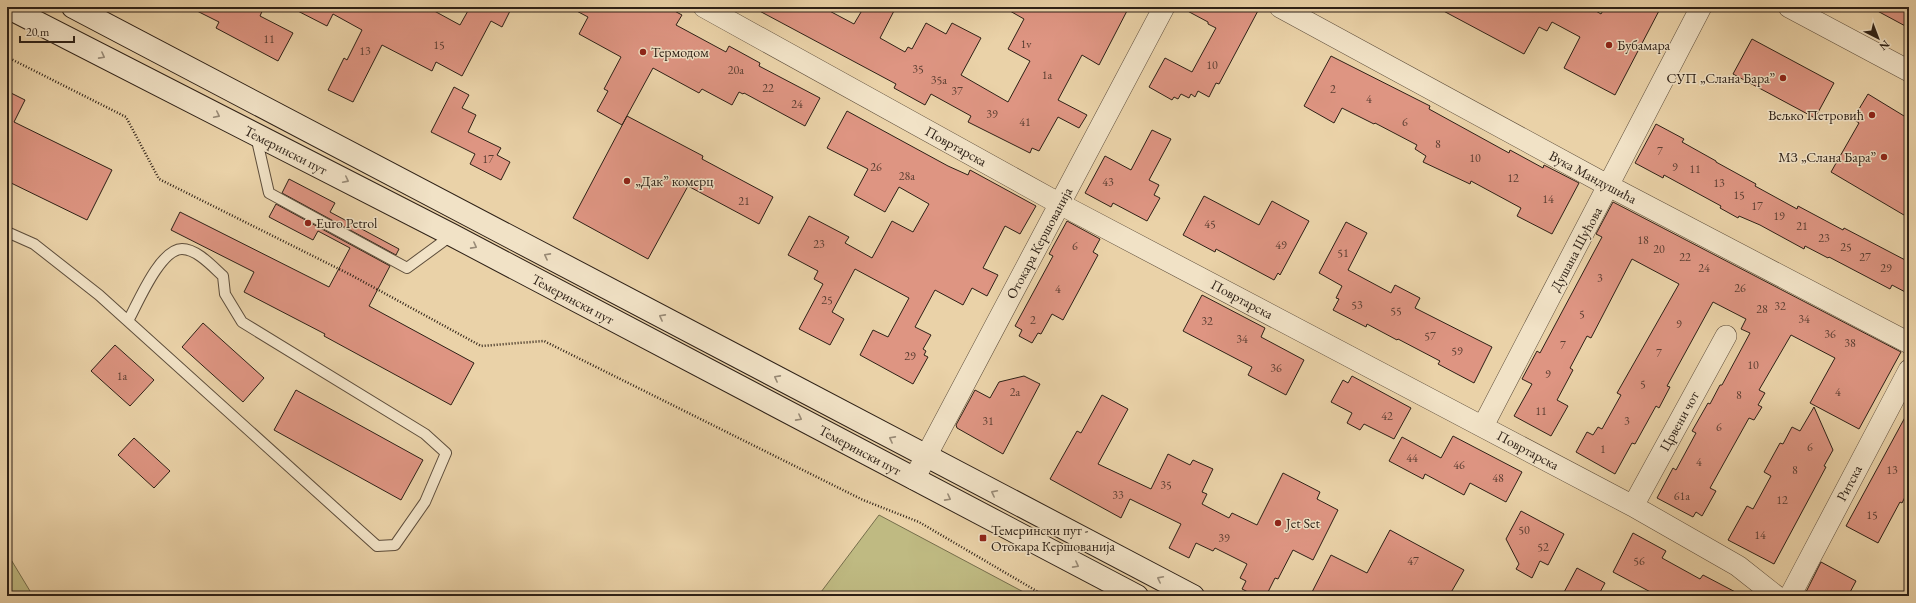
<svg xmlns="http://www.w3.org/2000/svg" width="1916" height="603" viewBox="0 0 1916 603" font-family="'EB Garamond',serif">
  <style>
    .green { fill: #bfba82; stroke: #766e4c }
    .building { fill: #de9582; stroke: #2e2117 }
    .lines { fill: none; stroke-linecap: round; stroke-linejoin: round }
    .lane-casing { stroke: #5d4d3b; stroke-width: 12 }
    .street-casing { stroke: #5d4d3b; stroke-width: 22 }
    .secondary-casing { stroke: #2e2117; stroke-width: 24 }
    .path { stroke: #2e2117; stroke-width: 2.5; stroke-dasharray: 1 2; stroke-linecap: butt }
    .lane { stroke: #f1e2c6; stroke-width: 10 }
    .street { stroke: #f1e2c6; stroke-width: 21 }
    .secondary { stroke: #f1e2c6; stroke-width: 22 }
    .oneway { stroke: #998b77 }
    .poi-dot { fill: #8f2418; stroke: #f1e2c6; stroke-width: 1.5 }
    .labels { text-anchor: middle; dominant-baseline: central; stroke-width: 3; stroke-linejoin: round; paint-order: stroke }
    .number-label { font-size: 12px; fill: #5a3e32 }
    .poi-label { font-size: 14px; fill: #2e2117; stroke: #f1e2c6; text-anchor: start }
    .street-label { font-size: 14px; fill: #2e2117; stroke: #f1e2c6 }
  </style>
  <rect width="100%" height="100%" fill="#ead2a8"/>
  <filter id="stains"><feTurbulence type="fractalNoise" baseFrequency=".005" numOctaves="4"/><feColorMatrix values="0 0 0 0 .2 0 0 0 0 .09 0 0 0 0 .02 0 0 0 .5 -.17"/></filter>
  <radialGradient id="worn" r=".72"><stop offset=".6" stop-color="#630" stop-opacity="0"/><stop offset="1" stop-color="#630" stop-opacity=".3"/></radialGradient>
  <path class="green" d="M 879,515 L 1031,596 L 818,596 Z
    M 7,553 L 33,596 L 7,596 Z"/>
  <path class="building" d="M 189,7 L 264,7 L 260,16 L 293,33 L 278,61 L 216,28 L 219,22 Z
    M 290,7 L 427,7 L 460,25 L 469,9 L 465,7 L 512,7 L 502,27 L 491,21 L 462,76 L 436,62 L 432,71 L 382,45 L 353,102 L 328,90 L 344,58 L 347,60 L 362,30 L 333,14 L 327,26 Z
    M 569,7 L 667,7 L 682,15 L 676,25 L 726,52 L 729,46 L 760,63 L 759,66 L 820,98 L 805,126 L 744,93 L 743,94 L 739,92 L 732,105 L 702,89 L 699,93 L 653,68 L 622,125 L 597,111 L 608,91 L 604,89 L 621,57 L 579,34 L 588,17 Z
    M 752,7 L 822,7 L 854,24 L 864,7 L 896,7 L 880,38 L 905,52 L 908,47 L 912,49 L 926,23 L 946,34 L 952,23 L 981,38 L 961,75 L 1008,102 L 1030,61 L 1008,49 L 1024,19 L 1003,7 L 1129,7 L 1099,65 L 1082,55 L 1058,100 L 1087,115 L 1079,128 L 1058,117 L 1039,151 L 1032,148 L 1030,153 L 968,122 L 971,116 L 931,94 L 925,105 L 894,88 L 896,84 Z
    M 1180,7 L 1260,7 L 1219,84 L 1216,83 L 1209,97 L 1198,91 L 1195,97 L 1191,94 L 1189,98 L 1181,94 L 1178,99 L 1174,97 L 1172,100 L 1149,87 L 1165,58 L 1192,72 L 1216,28 L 1208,24 L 1208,22 Z
    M 1436,7 L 1589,7 L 1601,14 L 1605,7 L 1661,7 L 1615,95 L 1564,68 L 1580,37 L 1552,22 L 1547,31 L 1539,27 L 1524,54 Z
    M 1870,7 L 1909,7 L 1909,28 Z
    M 1752,39 L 1834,83 L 1815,118 L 1733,74 Z
    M 1331,56 L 1430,106 L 1429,109 L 1509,153 L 1510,150 L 1543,168 L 1544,165 L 1579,183 L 1552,234 L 1517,216 L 1521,208 L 1471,181 L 1470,184 L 1423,162 L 1426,156 L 1415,149 L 1417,145 L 1375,123 L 1374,124 L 1342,108 L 1334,123 L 1304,106 Z
    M 454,87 L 469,95 L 462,108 L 476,115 L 468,132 L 501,148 L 497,155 L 510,162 L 501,180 L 470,164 L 475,154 L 431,132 Z
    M 7,91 L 25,100 L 14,122 L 112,170 L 87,220 L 7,181 Z
    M 1868,94 L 1909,119 L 1909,218 L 1831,172 L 1859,123 L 1853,119 Z
    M 847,111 L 948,166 L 968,175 L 970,170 L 1036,206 L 1020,234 L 1005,226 L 983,268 L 998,275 L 987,296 L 972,288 L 963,305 L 935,290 L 915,327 L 931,335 L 923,349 L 926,351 L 924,355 L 928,357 L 913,384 L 860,355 L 873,330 L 888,337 L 909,298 L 855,269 L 832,312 L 844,319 L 830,345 L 799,329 L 823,284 L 814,279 L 818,271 L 788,255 L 809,216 L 849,237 L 845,243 L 872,258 L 892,221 L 913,232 L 929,204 L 899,187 L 885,212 L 854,195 L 868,169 L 827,148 Z
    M 627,116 L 703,156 L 702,159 L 773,197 L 759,224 L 688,186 L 648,259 L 573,218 Z
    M 1656,124 L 1684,139 L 1682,142 L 1716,161 L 1716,162 L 1756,184 L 1755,186 L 1797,209 L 1798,206 L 1843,230 L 1844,228 L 1909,262 L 1909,294 L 1892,285 L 1890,289 L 1829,257 L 1828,258 L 1805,246 L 1804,249 L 1760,225 L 1739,216 L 1738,218 L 1720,208 L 1721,206 L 1664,175 L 1663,178 L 1635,163 Z
    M 1152,130 L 1171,139 L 1149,180 L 1159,185 L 1154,195 L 1160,198 L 1147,221 L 1113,203 L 1111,207 L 1085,193 L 1105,156 L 1131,170 Z
    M 289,179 L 335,203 L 330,212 L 399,249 L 396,255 L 282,193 Z
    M 1204,196 L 1259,225 L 1272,201 L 1309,221 L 1280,275 L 1278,273 L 1274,280 L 1216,249 L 1215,252 L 1183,235 Z
    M 1613,202 L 1901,352 L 1859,429 L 1810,403 L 1835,358 L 1791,335 L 1759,390 L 1765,393 L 1758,405 L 1762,407 L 1754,420 L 1749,418 L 1710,488 L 1716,491 L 1702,516 L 1696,512 L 1693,517 L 1657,498 L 1673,468 L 1676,470 L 1696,433 L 1692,431 L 1708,403 L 1710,404 L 1720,385 L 1722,385 L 1750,333 L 1741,329 L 1746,319 L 1713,302 L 1667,386 L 1670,387 L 1659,408 L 1656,406 L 1635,444 L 1632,443 L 1615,474 L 1576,452 L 1587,432 L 1593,435 L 1598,427 L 1602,429 L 1621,395 L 1617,393 L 1679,284 L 1632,259 L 1591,338 L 1587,336 L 1570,368 L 1573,370 L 1557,400 L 1568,406 L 1551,436 L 1514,416 L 1532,384 L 1522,379 L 1537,351 L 1540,353 L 1602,237 L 1596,234 Z
    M 276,204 L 390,266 L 369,306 L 474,363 L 451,405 L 324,336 L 325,334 L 244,292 L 254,272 L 171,230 L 180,212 L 329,287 L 350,248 L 318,231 L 313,240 L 269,217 Z
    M 1067,221 L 1100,239 L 1093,252 L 1098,255 L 1063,320 L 1052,314 L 1041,334 L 1038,333 L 1032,343 L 1019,336 L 1022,330 L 1015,326 L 1053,256 L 1049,254 Z
    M 1346,222 L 1367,233 L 1348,270 L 1391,293 L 1395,285 L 1420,298 L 1415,308 L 1492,347 L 1474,383 L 1438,364 L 1440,361 L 1398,339 L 1397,340 L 1367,324 L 1366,327 L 1333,310 L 1339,299 L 1336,298 L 1342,286 L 1319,273 Z
    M 1202,295 L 1265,328 L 1261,337 L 1304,360 L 1286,395 L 1248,375 L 1252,367 L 1183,331 Z
    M 203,323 L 264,378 L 243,402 L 182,347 Z
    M 115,345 L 154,380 L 130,406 L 91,371 Z
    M 1024,376 L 1040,384 L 1003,454 L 957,428 L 956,425 L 975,390 L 990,398 L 999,382 Z
    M 1352,376 L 1411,408 L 1394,439 L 1364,424 L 1360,430 L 1347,423 L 1352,413 L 1331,402 L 1343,380 L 1348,383 Z
    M 296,390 L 423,460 L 401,500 L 274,430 Z
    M 1102,395 L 1128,409 L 1098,464 L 1151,489 L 1168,454 L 1190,465 L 1193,460 L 1213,469 L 1202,492 L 1207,494 L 1202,504 L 1229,518 L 1232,513 L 1257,525 L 1283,473 L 1320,492 L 1317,499 L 1338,510 L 1313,560 L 1293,550 L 1278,579 L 1275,578 L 1266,596 L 1256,596 L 1242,589 L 1246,581 L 1240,578 L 1247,564 L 1215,548 L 1213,551 L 1196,543 L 1189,558 L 1169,548 L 1181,524 L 1130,499 L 1121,518 L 1050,479 L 1077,431 L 1081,433 Z
    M 1814,407 L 1833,450 L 1824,466 L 1826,467 L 1774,564 L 1728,540 L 1747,506 L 1753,509 L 1771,476 L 1764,472 L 1780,443 L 1783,444 L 1792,427 L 1800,431 Z
    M 1909,410 L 1909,489 L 1902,503 L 1900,502 L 1878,543 L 1846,526 Z
    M 1453,436 L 1522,472 L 1506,502 L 1470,483 L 1464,495 L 1425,474 L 1423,479 L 1389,461 L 1402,437 L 1441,458 Z
    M 134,438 L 170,471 L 154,488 L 118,455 Z
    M 1521,511 L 1564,534 L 1548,565 L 1540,561 L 1532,578 L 1516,569 L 1519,564 L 1506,539 Z
    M 1390,530 L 1464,570 L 1449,596 L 1310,596 L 1331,555 L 1367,573 Z
    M 1633,533 L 1666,551 L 1662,558 L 1700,579 L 1703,575 L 1743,596 L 1658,596 L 1613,572 Z
    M 1821,562 L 1856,581 L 1848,596 L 1804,596 Z
    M 1577,568 L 1605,583 L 1598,596 L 1562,596 Z"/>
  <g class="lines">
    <defs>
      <path id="lane" d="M 256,136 L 269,193 L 407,268 L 452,235
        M 7,232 L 34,244 L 99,295 L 377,546 L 395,545 L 425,502 L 446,453 L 425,434 L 242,322 L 225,294 L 223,276 C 213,267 197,249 182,249 C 160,249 138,303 128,321"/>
      <path id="street" d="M 704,7 L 1060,204 L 1633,506 L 1738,566 L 1776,596
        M 1280,7 L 1609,186 L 1909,343
        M 1789,7 L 1909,71
        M 1483,426 L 1701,7
        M 914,479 L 1164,7
        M 1633,506 L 1726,336
        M 1790,596 L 1909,370"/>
      <path id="secondary" d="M 7,7 L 452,235 L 1137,596
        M 73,7 L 1193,596"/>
    </defs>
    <use href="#lane" class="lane-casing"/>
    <use href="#street" class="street-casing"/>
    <use href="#secondary" class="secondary-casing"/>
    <path class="path" d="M 7,57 L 126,117 L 159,179 L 351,275 L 481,346 L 544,341 L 863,500 L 919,522 L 1045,596"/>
    <use href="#lane" class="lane"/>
    <use href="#street" class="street"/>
    <use href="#secondary" class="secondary"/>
  </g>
  <defs><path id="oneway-chevron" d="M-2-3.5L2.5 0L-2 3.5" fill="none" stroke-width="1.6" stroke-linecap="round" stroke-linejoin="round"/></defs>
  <g class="oneway">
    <use href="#oneway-chevron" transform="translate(102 56) rotate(28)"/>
    <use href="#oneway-chevron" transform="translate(217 115) rotate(26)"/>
    <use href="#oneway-chevron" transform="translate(346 180) rotate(27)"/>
    <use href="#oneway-chevron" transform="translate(474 246) rotate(28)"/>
    <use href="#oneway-chevron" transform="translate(547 256) rotate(-152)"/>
    <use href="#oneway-chevron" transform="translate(662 317) rotate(-152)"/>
    <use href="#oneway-chevron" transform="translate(777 378) rotate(-152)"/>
    <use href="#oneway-chevron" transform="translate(799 418) rotate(28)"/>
    <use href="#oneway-chevron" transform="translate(892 439) rotate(-152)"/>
    <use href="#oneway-chevron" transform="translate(994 493) rotate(-153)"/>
    <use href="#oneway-chevron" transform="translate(948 498) rotate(28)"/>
    <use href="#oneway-chevron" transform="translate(1076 565) rotate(28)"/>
    <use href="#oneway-chevron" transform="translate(1160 579) rotate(-153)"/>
  </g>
  <g class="poi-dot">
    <circle cx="1609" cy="45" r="4"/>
    <circle cx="643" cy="52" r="4"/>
    <circle cx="1783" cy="78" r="4"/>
    <circle cx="1872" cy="115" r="4"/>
    <circle cx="1884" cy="157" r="4"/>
    <circle cx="627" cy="181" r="4"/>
    <circle cx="308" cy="223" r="4"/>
    <circle cx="1278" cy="523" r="4"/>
    <rect x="979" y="534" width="8" height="8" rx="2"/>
  </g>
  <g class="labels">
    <g class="number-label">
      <text x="269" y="39">11</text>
      <text x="1026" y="44">1v</text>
      <text x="439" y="45">15</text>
      <text x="365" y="51">13</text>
      <text x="1212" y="65">10</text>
      <text x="918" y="69">35</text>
      <text x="736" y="70">20a</text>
      <text x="1047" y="75">1a</text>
      <text x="939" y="80">35a</text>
      <text x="768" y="88">22</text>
      <text x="1333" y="89">2</text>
      <text x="957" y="91">37</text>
      <text x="1369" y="99">4</text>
      <text x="797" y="104">24</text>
      <text x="992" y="114">39</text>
      <text x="1025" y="122">41</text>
      <text x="1405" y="122">6</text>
      <text x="1438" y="144">8</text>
      <text x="1660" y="151">7</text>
      <text x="1475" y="158">10</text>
      <text x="488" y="159">17</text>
      <text x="876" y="167">26</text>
      <text x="1675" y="167">9</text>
      <text x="1695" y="169">11</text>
      <text x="907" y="176">28a</text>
      <text x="1513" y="178">12</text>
      <text x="1108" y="182">43</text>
      <text x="1719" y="183">13</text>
      <text x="1739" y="195">15</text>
      <text x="1548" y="199">14</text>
      <text x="744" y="201">21</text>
      <text x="1757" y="206">17</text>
      <text x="1779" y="216">19</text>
      <text x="1210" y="224">45</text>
      <text x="1802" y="226">21</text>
      <text x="1824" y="238">23</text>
      <text x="1643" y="240">18</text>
      <text x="819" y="244">23</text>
      <text x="1281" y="245">49</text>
      <text x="1075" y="246">6</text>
      <text x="1846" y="247">25</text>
      <text x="1659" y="249">20</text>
      <text x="1343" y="253">51</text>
      <text x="1685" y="257">22</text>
      <text x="1865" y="257">27</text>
      <text x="1704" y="268">24</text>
      <text x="1886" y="268">29</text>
      <text x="1600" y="278">3</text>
      <text x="1740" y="288">26</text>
      <text x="1058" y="289">4</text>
      <text x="827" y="300">25</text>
      <text x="1357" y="305">53</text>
      <text x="1780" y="306">32</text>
      <text x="1762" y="309">28</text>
      <text x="1396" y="311">55</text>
      <text x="1582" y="314">5</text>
      <text x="1804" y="319">34</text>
      <text x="1033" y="320">2</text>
      <text x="1207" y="321">32</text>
      <text x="1679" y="324">9</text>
      <text x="1830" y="334">36</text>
      <text x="1430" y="336">57</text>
      <text x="1242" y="339">34</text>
      <text x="1850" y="343">38</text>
      <text x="1563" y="345">7</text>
      <text x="1457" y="351">59</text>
      <text x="1659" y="353">7</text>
      <text x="910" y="356">29</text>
      <text x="1753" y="365">10</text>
      <text x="1276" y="368">36</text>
      <text x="1548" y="374">9</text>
      <text x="122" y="376">1a</text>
      <text x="1643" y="384">5</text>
      <text x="1015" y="392">2a</text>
      <text x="1838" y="392">4</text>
      <text x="1739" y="395">8</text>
      <text x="1541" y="411">11</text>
      <text x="1387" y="416">42</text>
      <text x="988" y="421">31</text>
      <text x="1627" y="421">3</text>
      <text x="1719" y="427">6</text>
      <text x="1810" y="447">6</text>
      <text x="1603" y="449">1</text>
      <text x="1412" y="458">44</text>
      <text x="1699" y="462">4</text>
      <text x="1459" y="465">46</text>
      <text x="1795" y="470">8</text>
      <text x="1892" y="470">13</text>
      <text x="1498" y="478">48</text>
      <text x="1166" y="485">35</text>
      <text x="1118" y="495">33</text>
      <text x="1682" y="496">61a</text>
      <text x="1782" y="500">12</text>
      <text x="1872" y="515">15</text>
      <text x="1524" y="530">50</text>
      <text x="1760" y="535">14</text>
      <text x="1224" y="538">39</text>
      <text x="1543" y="547">52</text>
      <text x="1413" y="561">47</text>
      <text x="1639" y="561">56</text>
    </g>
    <g class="poi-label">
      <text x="1617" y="45">Бубамара</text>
      <text x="651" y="52">Термодом</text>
      <text x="1775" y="78" text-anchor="end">СУП „Слана Бара”</text>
      <text x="1864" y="115" text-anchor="end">Вељко Петровић</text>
      <text x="1876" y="157" text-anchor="end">МЗ „Слана Бара”</text>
      <text x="635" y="181">„Дак” комерц</text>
      <text x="316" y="223">Euro Petrol</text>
      <text x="1286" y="523">Jet Set</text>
      <text x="991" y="530">Темерински пут -<tspan x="991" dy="16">Отокара Кершованија</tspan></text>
    </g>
    <g class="street-label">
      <text transform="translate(956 146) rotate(29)">Повртарска</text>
      <text transform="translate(286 150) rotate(27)">Темерински пут</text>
      <text transform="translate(1593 177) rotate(28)">Вука Мандушића</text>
      <text transform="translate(1039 243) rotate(-62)">Отокара Кершованија</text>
      <text transform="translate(1576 249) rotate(-62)">Душана Шућова</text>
      <text transform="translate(573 299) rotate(28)">Темерински пут</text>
      <text transform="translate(1242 299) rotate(28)">Повртарска</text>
      <text transform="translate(1679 421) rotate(-61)">Црвени чот</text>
      <text transform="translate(860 450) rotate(28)">Темерински пут</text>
      <text transform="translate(1528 450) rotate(28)">Повртарска</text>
      <text transform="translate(1849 483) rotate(-62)">Ритска</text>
    </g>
  </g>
  <rect width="1916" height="603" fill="none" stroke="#ead2a8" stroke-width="24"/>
  <rect x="8" y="8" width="1900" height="587" fill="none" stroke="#2e2117" stroke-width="2"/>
  <rect x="12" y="12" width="1892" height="579" fill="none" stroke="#2e2117"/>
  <g transform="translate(1878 38) rotate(138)" stroke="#f1e2c6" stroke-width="3" paint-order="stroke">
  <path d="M0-3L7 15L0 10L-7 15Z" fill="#2e2117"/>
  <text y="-6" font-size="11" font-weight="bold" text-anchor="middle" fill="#2e2117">N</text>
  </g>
  <path d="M20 36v6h54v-6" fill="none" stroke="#2e2117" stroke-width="2"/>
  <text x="26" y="36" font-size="12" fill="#2e2117" stroke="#f1e2c6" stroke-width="3" paint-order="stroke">20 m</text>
  <rect width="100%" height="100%" filter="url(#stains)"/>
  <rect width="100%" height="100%" fill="url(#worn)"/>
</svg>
